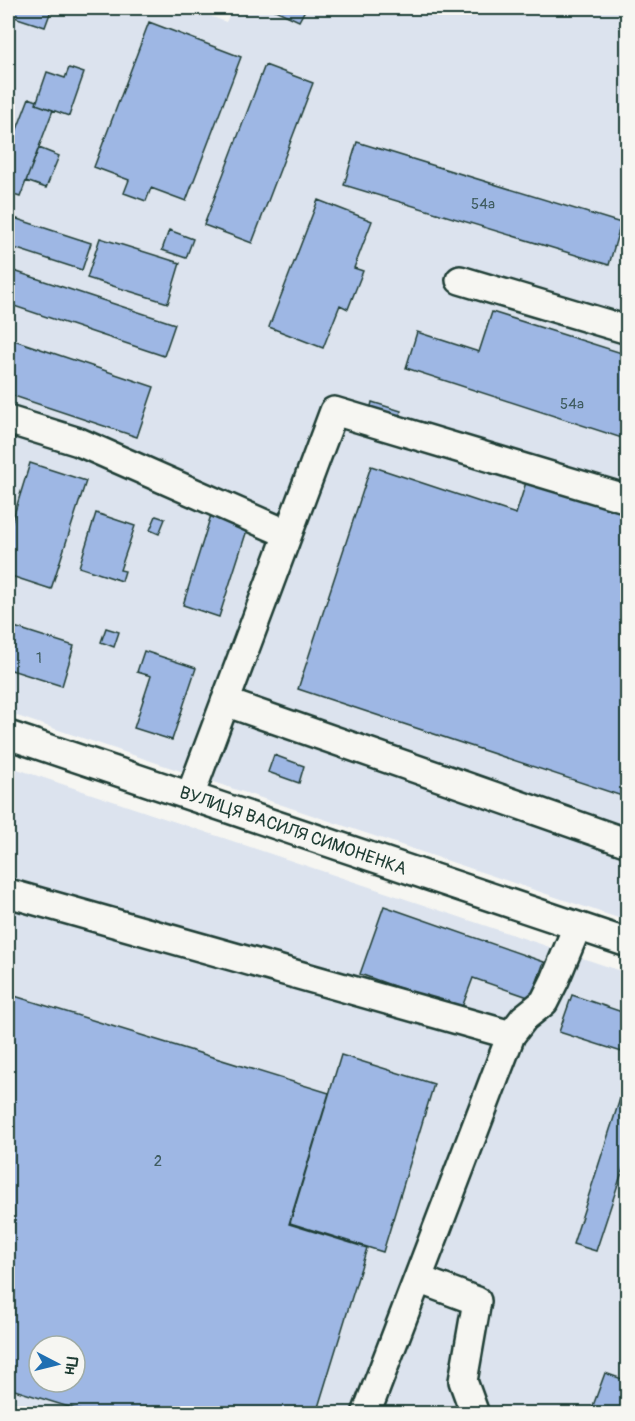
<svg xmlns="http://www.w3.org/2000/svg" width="635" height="1421" viewBox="0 0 635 1421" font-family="Pangolin,sans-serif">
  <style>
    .built { fill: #dce3ee; fill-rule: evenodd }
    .building { fill: #9eb7e4; stroke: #1f3d34; stroke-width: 1.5; fill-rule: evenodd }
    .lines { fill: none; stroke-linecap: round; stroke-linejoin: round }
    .minor-casing { stroke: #1f3d34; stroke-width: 32 }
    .minor { stroke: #f6f6f2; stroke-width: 27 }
    .labels { text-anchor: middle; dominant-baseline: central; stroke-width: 4.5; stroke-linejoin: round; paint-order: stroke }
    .number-label { font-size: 15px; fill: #3f5c60 }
    .street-label { font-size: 18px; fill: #1f3d34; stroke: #f6f6f2 }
  </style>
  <rect width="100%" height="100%" fill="#f6f6f2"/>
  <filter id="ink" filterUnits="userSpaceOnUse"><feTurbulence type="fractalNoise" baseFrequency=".0167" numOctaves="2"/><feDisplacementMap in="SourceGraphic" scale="12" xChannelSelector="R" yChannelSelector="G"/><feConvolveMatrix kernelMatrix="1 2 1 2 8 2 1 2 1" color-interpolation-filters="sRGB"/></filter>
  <g filter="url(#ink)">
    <path class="built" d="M 8,8 L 189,8 L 226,22 L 233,8 L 627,8 L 627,921 L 8,713 Z
      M 8,766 L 627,973 L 627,1413 L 8,1413 ZM 39,1346 L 75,1346 L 75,1382 L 39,1382 Z"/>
    <path class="building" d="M 8,8 L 52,8 L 45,27 L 8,15 Z
      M 271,8 L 306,8 L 299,21 Z
      M 149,22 L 241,57 L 186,201 L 151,188 L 146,201 L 124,193 L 129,180 L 94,167 Z
      M 265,65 L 313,83 L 252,243 L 204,225 Z
      M 69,68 L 84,73 L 69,116 L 36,104 L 47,72 L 65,78 Z
      M 29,98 L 37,101 L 36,104 L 53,110 L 20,197 L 8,193 L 8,153 Z
      M 357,142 L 621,223 L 609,265 L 344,185 Z
      M 39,148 L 59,156 L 46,188 L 26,181 Z
      M 318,200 L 372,221 L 354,268 L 363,271 L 348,309 L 340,305 L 323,348 L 269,327 Z
      M 14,218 L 91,243 L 82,270 L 8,246 Z
      M 169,230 L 193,239 L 186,258 L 162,250 Z
      M 100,238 L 180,263 L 168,303 L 87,278 Z
      M 8,269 L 175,324 L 164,356 L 8,304 Z
      M 492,312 L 628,355 L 628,440 L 406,368 L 417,332 L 479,352 Z
      M 8,338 L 154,387 L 137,437 L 8,394 Z
      M 372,402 L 401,411 L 398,423 L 369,415 Z
      M 30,463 L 86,481 L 51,589 L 8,575 L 8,534 Z
      M 371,466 L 516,514 L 527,479 L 628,512 L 628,798 L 298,689 Z
      M 96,513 L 135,526 L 120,570 L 125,571 L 122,581 L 79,567 Z
      M 211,515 L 248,527 L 219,617 L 183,605 Z
      M 156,516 L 165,519 L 159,534 L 150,530 Z
      M 8,625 L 74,646 L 62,686 L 8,669 Z
      M 106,628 L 119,632 L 114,647 L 101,642 Z
      M 144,651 L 196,668 L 172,740 L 134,728 L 151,676 L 137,672 Z
      M 274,755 L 304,766 L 299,783 L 268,772 Z
      M 384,906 L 544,962 L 531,998 L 473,978 L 461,1010 L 360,974 Z
      M 8,994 L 329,1093 L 289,1224 L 367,1248 L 316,1414 L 91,1414 L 8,1388 ZM 39,1346 L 75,1346 L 75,1382 L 39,1382 Z
      M 572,995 L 628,1014 L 628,1054 L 559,1032 Z
      M 341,1055 L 434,1084 L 383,1252 L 290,1223 Z
      M 627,1077 L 628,1154 L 596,1251 L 573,1244 Z
      M 605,1373 L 628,1381 L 628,1414 L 590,1414 Z"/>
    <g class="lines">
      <defs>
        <path id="minor" d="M 460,280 L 628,330
          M 8,420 L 79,442 L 288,534
          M 225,702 L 628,843
          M 8,735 L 628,943
          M 190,796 L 334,411 L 628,499
          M 8,893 L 511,1035
          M 418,1279 L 477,1301 L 463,1381 L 475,1414
          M 366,1414 L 511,1035 L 524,1018 L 544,1002 L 555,980 L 577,927"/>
      </defs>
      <use href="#minor" class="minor-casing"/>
      <use href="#minor" class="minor"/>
    </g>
  </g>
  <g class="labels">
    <g class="number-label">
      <text x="483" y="204">54а</text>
      <text x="572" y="404">54а</text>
      <text x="39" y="658">1</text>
      <text x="158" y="1161">2</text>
    </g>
    <g class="street-label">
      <text transform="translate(293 831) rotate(19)">ВУЛИЦЯ ВАСИЛЯ СИМОНЕНКА</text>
    </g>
  </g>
  <rect width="635" height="1421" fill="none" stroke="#f6f6f2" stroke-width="30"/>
  <rect x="15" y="15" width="605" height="1391" fill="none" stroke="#1f3d34" stroke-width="2" filter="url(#ink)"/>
  <g transform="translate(57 1364) rotate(97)"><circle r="28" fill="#f6f6f2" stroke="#a0aca6" stroke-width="1.5"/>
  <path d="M0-4.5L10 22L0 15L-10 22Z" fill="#1f6fb2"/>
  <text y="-9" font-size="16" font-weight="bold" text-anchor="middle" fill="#1f3d34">Пн</text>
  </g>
</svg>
